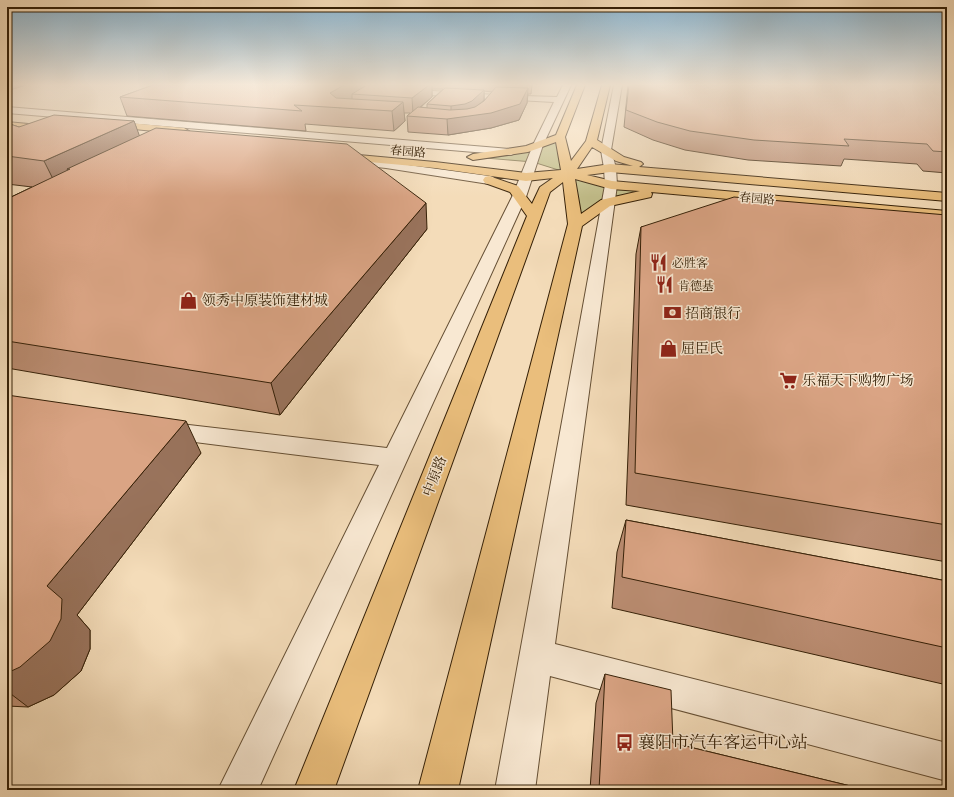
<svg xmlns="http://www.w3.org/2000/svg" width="954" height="797" viewBox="0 0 954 797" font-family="'Libre Caslon Text','Noto Serif SC',serif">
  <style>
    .green { fill: #c2be8a; stroke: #7c6f48 }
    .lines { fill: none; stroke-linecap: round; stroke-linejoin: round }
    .minor-casing { stroke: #654f34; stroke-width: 2 }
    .major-casing { stroke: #352007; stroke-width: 2 }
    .minor { fill: #f8e8d2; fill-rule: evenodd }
    .major { fill: #eabe7c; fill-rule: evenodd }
    .wall { fill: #bb8d72; stroke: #352007; fill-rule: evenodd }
    .shaded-wall { fill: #99735c; stroke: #352007 }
    .building { fill: #daa484; stroke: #352007 }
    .labels { text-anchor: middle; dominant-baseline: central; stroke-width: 3; stroke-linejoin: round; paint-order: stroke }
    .far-street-label { font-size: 12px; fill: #352007; stroke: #f8e8d2 }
    .far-poi-label { font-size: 12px; fill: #352007; stroke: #f8e8d2; text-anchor: start }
    .poi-label { font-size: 14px; fill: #352007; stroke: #f8e8d2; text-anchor: start }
    .street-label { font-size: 14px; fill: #352007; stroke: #f8e8d2 }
    .near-poi-label { font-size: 17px; fill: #352007; stroke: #f8e8d2; text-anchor: start }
  </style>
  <rect width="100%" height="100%" fill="#f4dcb9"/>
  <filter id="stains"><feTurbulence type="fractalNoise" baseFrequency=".005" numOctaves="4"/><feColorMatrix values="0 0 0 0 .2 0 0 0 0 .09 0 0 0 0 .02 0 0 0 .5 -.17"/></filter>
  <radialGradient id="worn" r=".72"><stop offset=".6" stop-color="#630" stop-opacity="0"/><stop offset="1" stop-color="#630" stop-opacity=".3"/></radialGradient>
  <path class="green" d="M 560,137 L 568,173 L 611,184 L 666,190 L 606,203 L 575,224 L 568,173 L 533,162 L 473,157 L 528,149 Z"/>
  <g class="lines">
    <defs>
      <path id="minor" d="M 563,85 L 571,85 L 543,145 L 526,197 L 258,790 L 218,790 L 379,465 L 163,438 L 155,436 L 151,430 L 155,424 L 163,422 L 387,448 L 512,197 L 533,145 L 554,102 L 496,99 L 481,117 L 478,118 L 473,115 L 487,99 L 402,93 L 398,91 L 402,89 L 496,95 L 557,97 Z
        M 614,85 L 622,85 L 611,150 L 616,168 L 617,185 L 555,644 L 947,743 L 947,781 L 550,676 L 535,790 L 495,790 L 605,185 L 604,168 L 601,150 Z
        M 7,107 L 511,149 L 517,152 L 511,155 L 7,113 Z
        M 343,158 L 386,162 L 489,176 L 493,177 L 495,180 L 493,183 L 489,184 L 386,168 L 339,163 L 337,161 L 339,159 Z"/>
      <path id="major" d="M 577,85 L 585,85 L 565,137 L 571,161 L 586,141 L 602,85 L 610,85 L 597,140 L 624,157 L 641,162 L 643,164 L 639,167 L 947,193 L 947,201 L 610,172 L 587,175 L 612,181 L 947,211 L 947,219 L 651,192 L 652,194 L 651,197 L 610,206 L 582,226 L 458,790 L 418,790 L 568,224 L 563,182 L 550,192 L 334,790 L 294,790 L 527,216 L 510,192 L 485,183 L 483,180 L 485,177 L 489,176 L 518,186 L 532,204 L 540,187 L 553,178 L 526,181 L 435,168 L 337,159 L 331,156 L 337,153 L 435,162 L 526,173 L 561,170 L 556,142 L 528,152 L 473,160 L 467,157 L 473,154 L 526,146 L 556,135 ZM 592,147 L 616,161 L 633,166 L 610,164 L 577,169 ZM 575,179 L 611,189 L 640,191 L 601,200 L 581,214 Z
        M 107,121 L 184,128 L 189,131 L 184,134 L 104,126 L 102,124 Z
        M 7,122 L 50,126 L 55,129 L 50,132 L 7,128 Z"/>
    </defs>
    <use href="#minor" class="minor-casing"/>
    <use href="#major" class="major-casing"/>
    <use href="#minor" class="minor"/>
    <use href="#major" class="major"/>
  </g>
  <path class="wall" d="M 153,85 L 532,85 L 531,94 L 528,94 L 527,103 L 519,120 L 491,128 L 448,135 L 408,132 L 407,116 L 410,113 L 404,113 L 405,121 L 394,131 L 305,124 L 306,131 L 127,116 L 120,97 ZM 432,89 L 443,89 L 427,104 L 427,108 L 421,107 L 432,97 ZM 484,91 L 492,92 L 484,101 L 481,103 L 484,100 Z
    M 628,85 L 947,85 L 947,173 L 923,171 L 917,164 L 844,159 L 841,166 L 748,160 L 685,150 L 653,140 L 624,127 Z
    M 134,121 L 139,136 L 427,229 L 280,415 L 7,368 L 7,199 L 32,187 L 7,184 L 7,123 L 19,127 Z
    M 947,215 L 947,562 L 626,505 L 636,254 L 641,227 Z
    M 7,395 L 201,453 L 77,615 L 90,630 L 90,649 L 81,671 L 54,695 L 28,707 L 7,706 Z
    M 626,520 L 947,581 L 947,685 L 612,608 L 617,552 Z
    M 605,674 L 673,743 L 867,790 L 590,790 L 596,703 Z"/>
  <path class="shaded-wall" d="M 7,85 L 26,85 L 7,91 Z
    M 344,85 L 376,85 L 352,94 L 352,100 L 339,108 L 330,93 Z
    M 429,85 L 432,85 L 432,97 L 413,113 L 412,98 Z
    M 528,88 L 527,103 L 519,120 L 491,128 L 448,135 L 447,119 Z
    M 484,90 L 484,100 L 472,111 L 451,117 L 451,106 Z
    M 403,102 L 405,121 L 394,131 L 392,111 Z
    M 134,121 L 144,148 L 70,169 L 67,169 L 74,183 L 59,191 L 44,161 Z
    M 426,203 L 427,229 L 280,415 L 271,383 Z
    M 186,421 L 201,453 L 77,615 L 90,630 L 90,649 L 81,671 L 54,695 L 28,707 L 7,691 L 7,673 L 47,586 Z"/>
  <path class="building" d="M 153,85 L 344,85 L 330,93 L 336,98 L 403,102 L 392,111 L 294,105 L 302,111 L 120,97 Z
    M 367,85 L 429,85 L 412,98 L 352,94 Z
    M 629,85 L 947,85 L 947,152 L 933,151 L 927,144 L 844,139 L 849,146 L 754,140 L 690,131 L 657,122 L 626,110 Z
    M 496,87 L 528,88 L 520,104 L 491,113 L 447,119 L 407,116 L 418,107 L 450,110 L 467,109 L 475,107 L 484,101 Z
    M 445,88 L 484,90 L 472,101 L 465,104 L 451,106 L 427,104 Z
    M 54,115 L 134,121 L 44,161 L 7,156 L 7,123 L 19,127 Z
    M 156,128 L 347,144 L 426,203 L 271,383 L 7,341 L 7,199 L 70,169 L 67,169 Z
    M 734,197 L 947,215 L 947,525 L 635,473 L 641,227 Z
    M 7,395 L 186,421 L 47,586 L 62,599 L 61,619 L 50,641 L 20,667 L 7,673 Z
    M 626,520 L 947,581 L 947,648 L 622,577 Z
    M 605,674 L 671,690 L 673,743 L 867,790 L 599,790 Z"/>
  <linearGradient id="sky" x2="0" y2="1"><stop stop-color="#89b6d3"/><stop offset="0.43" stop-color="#faefe0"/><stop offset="1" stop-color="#faefe0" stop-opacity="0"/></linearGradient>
  <rect width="954" height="197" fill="url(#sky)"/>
  <defs>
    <symbol id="restaurant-bare" viewBox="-9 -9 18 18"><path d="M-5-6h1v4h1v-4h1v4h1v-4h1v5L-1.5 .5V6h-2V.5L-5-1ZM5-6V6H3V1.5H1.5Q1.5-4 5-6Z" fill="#8f2418" stroke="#f8e8d2" stroke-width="2.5" paint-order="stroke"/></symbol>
    <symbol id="shop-bare" viewBox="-9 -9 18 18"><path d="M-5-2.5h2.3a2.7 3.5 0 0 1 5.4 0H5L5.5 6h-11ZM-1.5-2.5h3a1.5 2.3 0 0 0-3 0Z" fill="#8f2418" stroke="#f8e8d2" stroke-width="2.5" paint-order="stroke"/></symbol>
    <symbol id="bank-bare" viewBox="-9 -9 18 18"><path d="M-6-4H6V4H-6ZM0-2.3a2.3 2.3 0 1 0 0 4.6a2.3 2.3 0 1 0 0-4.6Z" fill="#8f2418" stroke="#f8e8d2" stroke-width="2.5" paint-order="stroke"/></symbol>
    <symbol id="supermarket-bare" viewBox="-9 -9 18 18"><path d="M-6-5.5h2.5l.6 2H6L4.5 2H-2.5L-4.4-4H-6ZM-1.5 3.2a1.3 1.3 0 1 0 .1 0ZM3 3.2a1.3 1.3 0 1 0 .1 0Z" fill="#8f2418" stroke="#f8e8d2" stroke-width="2.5" paint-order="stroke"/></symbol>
    <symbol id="bus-bare" viewBox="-9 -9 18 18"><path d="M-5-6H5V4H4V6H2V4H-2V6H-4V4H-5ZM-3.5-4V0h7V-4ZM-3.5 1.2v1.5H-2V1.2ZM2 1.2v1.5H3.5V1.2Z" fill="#8f2418" stroke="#f8e8d2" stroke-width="2.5" paint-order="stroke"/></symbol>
  </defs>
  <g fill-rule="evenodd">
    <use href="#restaurant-bare" x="646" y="250" width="25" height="25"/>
    <use href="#restaurant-bare" x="652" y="272" width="25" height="25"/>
    <use href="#shop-bare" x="176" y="288" width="25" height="25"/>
    <use href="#bank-bare" x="660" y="300" width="25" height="25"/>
    <use href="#shop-bare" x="656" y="336" width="25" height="25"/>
    <use href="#supermarket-bare" x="776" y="368" width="25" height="25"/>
    <use href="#bus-bare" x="612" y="730" width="25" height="25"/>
  </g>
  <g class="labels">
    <g class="far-street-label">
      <text transform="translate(408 151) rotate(5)">春园路</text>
      <text transform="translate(757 198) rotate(5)">春园路</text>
    </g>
    <g class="far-poi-label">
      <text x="672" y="262">必胜客</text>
      <text x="678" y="285">肯德基</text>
    </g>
    <g class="poi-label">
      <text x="202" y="300">领秀中原装饰建材城</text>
      <text x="685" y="313">招商银行</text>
      <text x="681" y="348">屈臣氏</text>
      <text x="802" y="380">乐福天下购物广场</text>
    </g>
    <g class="street-label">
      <text transform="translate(434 476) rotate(-69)">中原路</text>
    </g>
    <g class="near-poi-label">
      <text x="638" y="742">襄阳市汽车客运中心站</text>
    </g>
  </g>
  <rect width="954" height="797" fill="none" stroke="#f4dcb9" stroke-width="24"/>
  <rect x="8" y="8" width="938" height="781" fill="none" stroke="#352007" stroke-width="2"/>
  <rect x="12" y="12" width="930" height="773" fill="none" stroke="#352007"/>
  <rect width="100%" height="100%" filter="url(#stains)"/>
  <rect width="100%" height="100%" fill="url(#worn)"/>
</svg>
